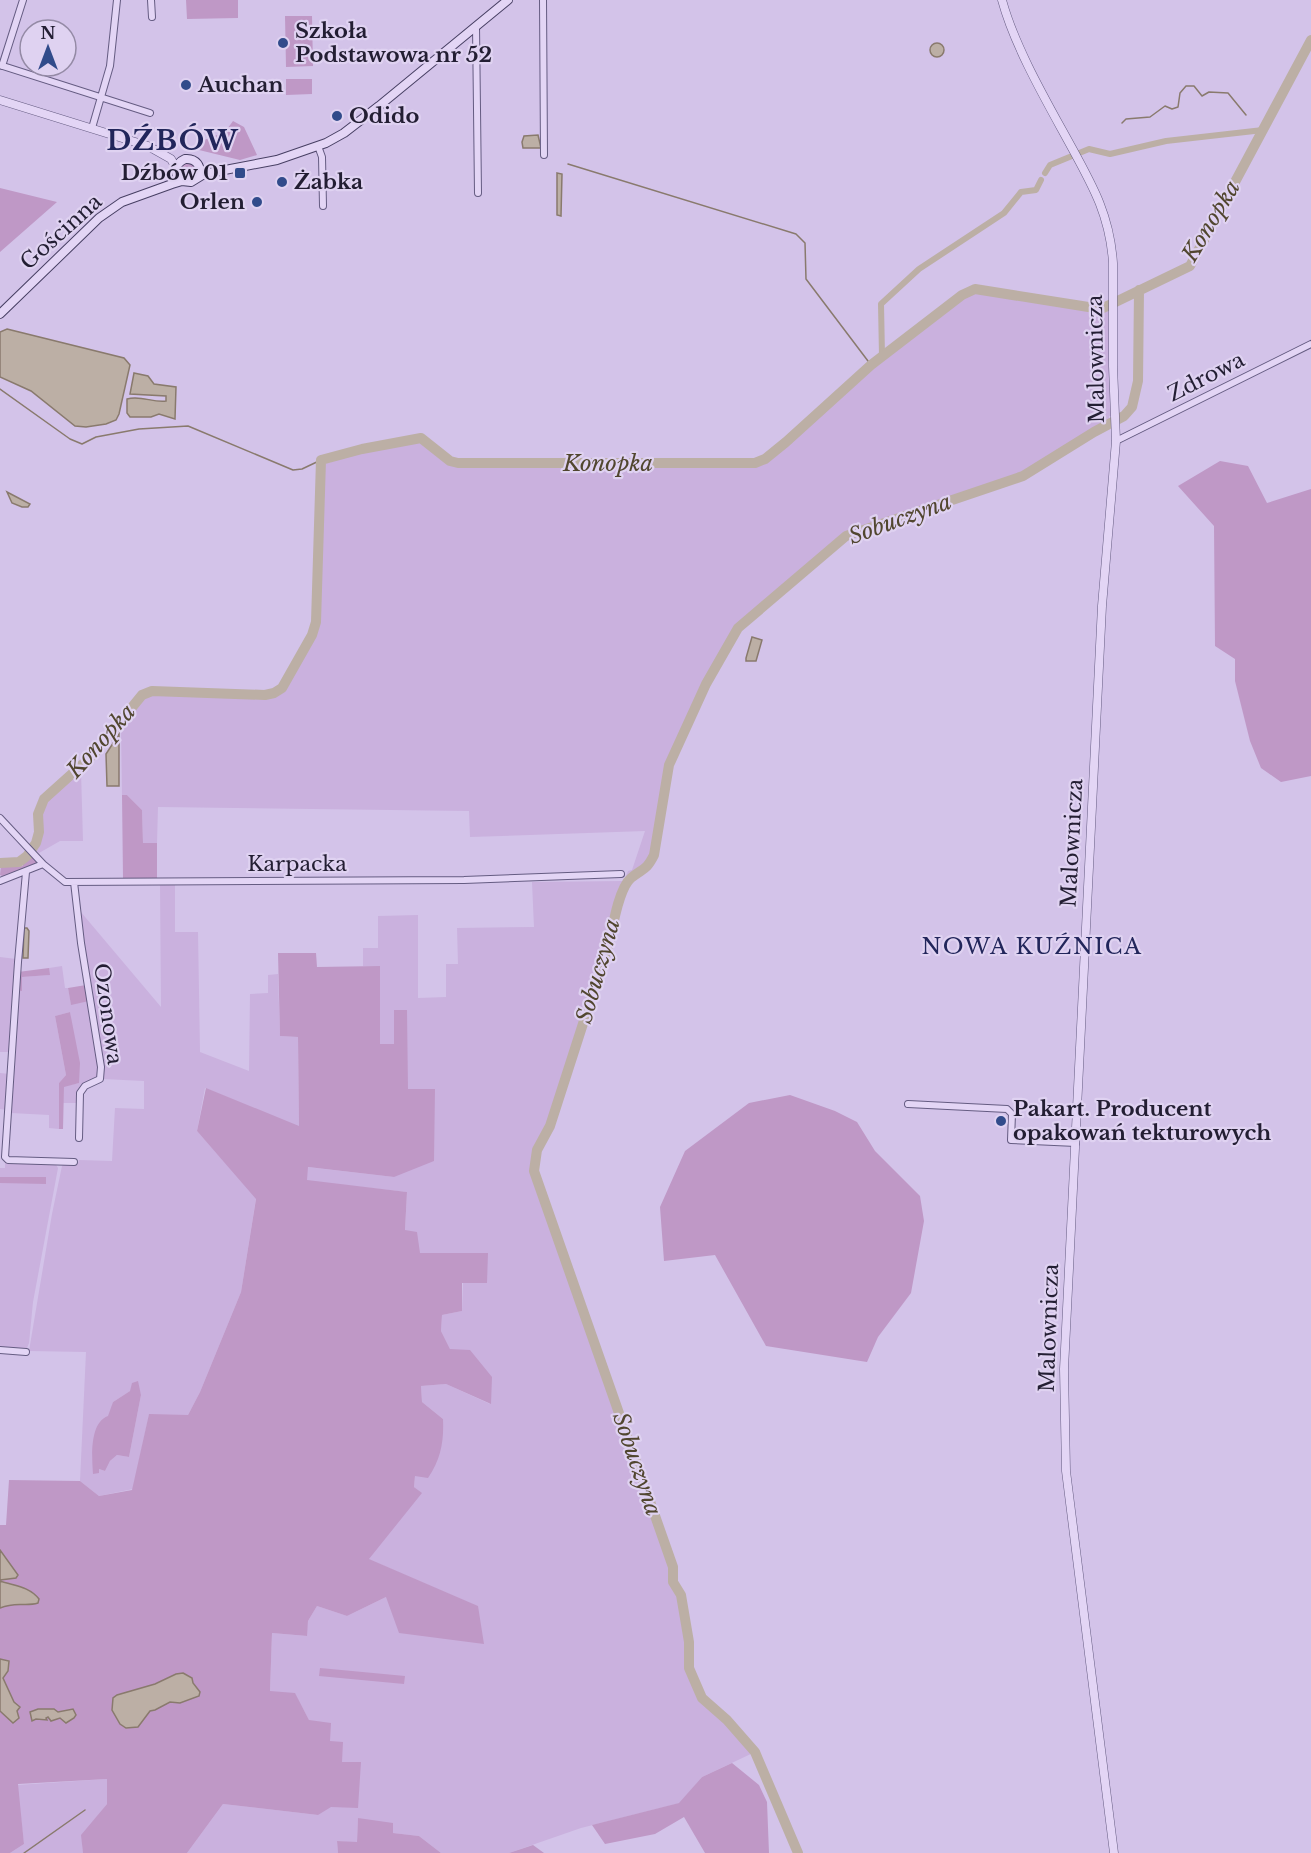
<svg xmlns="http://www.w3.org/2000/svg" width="1311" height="1853" viewBox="0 0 1311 1853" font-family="'Libre Baskerville',serif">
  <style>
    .farmland { fill: #cab1de; fill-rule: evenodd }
    .green { fill: #bf98c6 }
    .water { fill: #bcafa5; stroke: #897a6d; stroke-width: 1.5 }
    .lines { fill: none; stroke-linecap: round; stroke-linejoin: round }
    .stream { stroke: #897a6d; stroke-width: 1.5 }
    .canal { stroke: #bcafa5; stroke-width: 6 }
    .river { stroke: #bcafa5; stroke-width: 10 }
    .minor-casing { stroke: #655c82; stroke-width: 8 }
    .tertiary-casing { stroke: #655c82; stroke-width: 9 }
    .secondary-casing { stroke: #473f63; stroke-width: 10 }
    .minor { stroke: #e3d5f5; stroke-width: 6 }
    .tertiary { stroke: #e3d5f5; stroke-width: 8 }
    .secondary { stroke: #e3d5f5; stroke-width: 8 }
    .poi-dot { fill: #314b8b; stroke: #dfd2f1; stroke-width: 2 }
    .labels { text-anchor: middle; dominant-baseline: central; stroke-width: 4.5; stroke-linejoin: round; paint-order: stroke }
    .poi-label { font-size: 21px; font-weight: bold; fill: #231e33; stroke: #dfd2f1; text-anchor: start }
    .street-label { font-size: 21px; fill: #231e33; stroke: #dfd2f1 }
    .water-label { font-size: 22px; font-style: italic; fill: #51462f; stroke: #dfd2f1 }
    .neighbourhood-label { font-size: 22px; letter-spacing: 1.5px; fill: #22265b; stroke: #dfd2f1 }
    .district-label { font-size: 27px; font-weight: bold; letter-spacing: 1.5px; fill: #22265b; stroke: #dfd2f1 }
  </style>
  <rect width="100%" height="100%" fill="#d3c3e9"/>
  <path class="farmland" d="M 975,289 L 1101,309 L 1108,305 L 1111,416 L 1109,416 L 1109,425 L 1023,476 L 846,536 L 738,628 L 706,684 L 669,765 L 654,855 L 649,865 L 640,874 L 629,879 L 615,909 L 610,940 L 550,1126 L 537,1150 L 534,1171 L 673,1567 L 673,1582 L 681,1595 L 689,1642 L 689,1668 L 702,1698 L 727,1720 L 755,1752 L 702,1777 L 680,1803 L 581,1828 L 509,1853 L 441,1853 L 419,1836 L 393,1833 L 358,1818 L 357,1843 L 337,1841 L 338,1853 L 187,1853 L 223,1804 L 318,1815 L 341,1762 L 330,1741 L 309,1720 L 295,1694 L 270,1692 L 272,1633 L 306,1636 L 308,1621 L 317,1606 L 347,1616 L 386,1597 L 477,1606 L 368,1559 L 421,1493 L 414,1487 L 415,1476 L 443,1419 L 422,1402 L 421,1386 L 446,1384 L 490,1404 L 450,1349 L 441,1331 L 442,1315 L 462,1311 L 463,1283 L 487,1283 L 420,1253 L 405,1231 L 407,1192 L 307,1181 L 307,1167 L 394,1177 L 435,1089 L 408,1090 L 394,1010 L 394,1044 L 380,1044 L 380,967 L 363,966 L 363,948 L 378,948 L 378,916 L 418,915 L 418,998 L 446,997 L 446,964 L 458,964 L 457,928 L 534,927 L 532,882 L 624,881 L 628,871 L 632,870 L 645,831 L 470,837 L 469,811 L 158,807 L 157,843 L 143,843 L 142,810 L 127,795 L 122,795 L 121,728 L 81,771 L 83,841 L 60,841 L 39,853 L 33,848 L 36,843 L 39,832 L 38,814 L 44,799 L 94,754 L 138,698 L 147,692 L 265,695 L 274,693 L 282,688 L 312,635 L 316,622 L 321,460 L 362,449 L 421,438 L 450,461 L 458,463 L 755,463 L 765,459 L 786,442 L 882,356 L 962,295 Z
    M 160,884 L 175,884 L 175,932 L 198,932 L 200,1052 L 249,1071 L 250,994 L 268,993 L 268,975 L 278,974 L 280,1036 L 298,1037 L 299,1127 L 205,1088 L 197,1131 L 256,1198 L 241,1292 L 200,1392 L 188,1415 L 149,1415 L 133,1489 L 99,1496 L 80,1481 L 86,1352 L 29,1351 L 52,1214 L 62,1166 L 65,1163 L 78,1163 L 79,1160 L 112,1161 L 115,1108 L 144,1109 L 144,1081 L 103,1079 L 80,911 L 161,1007 ZM 138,1386 L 141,1395 L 129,1457 L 117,1455 L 110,1461 L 105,1471 L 99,1469 L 113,1402 Z
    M 0,957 L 16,959 L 11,1052 L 0,1052 Z
    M 62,966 L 65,988 L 68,988 L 71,1004 L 89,1001 L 98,1047 L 99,1077 L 85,1084 L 78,1103 L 63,1103 L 64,1086 L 79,1083 L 70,1012 L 55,1016 L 66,1075 L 59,1083 L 59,1129 L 49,1128 L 49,1115 L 11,1113 L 17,990 L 22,977 L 49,975 L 49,968 Z
    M 0,1073 L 10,1074 L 7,1110 L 0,1109 Z
    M 5,1161 L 55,1163 L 58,1168 L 33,1302 L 29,1343 L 27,1348 L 22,1351 L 0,1350 L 0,1168 L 5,1168 Z
    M 107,1779 L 107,1804 L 82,1835 L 83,1853 L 10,1853 L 24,1844 L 17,1785 Z"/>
  <path class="green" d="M 186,0 L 238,0 L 238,18 L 187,19 Z
    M 285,16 L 312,16 L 313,66 L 286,67 Z
    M 286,79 L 312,79 L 312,94 L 286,95 Z
    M 233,121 L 244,127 L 257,155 L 240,160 L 199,150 L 204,140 L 225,132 Z
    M180 170a8 8 0 1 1 16 0a8 8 0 1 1-16 0Z
    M 0,188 L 57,202 L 0,252 Z
    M 1220,461 L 1248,466 L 1267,503 L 1311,489 L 1311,776 L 1281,782 L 1261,768 L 1250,741 L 1235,681 L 1235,659 L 1215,646 L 1214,526 L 1178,486 Z
    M 122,795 L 127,795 L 142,810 L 143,843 L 157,843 L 157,878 L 123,878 Z
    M 31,857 L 37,860 L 35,865 L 4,877 L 0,875 L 1,865 L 11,864 L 14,867 L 23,866 L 23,862 Z
    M 278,953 L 316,953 L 317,967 L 380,966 L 380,1044 L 394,1044 L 394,1010 L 407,1010 L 408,1089 L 435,1089 L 434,1161 L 394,1177 L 308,1167 L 307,1180 L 407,1192 L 405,1230 L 417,1232 L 420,1253 L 488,1253 L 487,1283 L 462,1283 L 462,1311 L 442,1315 L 441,1331 L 450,1349 L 470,1350 L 492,1377 L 491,1404 L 446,1384 L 421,1386 L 422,1402 L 443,1419 C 444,1441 441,1459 428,1478 L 415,1476 L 414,1487 L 422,1493 L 369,1559 L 478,1606 L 484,1644 L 399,1633 L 386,1597 L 347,1616 L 317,1606 L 308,1621 L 307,1636 L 272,1633 L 270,1691 L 295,1693 L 309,1720 L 331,1723 L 330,1741 L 343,1742 L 342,1762 L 361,1762 L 358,1808 L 331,1807 L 318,1815 L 223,1804 L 187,1853 L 83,1853 L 81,1835 L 107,1804 L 107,1779 L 18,1784 L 24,1844 L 10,1853 L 0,1853 L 0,1525 L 6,1525 L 9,1480 L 80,1481 L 99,1496 L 132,1490 L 149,1414 L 188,1415 L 200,1392 L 241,1292 L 256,1199 L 197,1131 L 206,1088 L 299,1126 L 298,1037 L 280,1036 Z
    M 49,968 L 50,975 L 22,977 L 22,991 L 17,990 L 18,972 Z
    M 86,985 L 89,1001 L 71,1005 L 68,988 Z
    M 70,1012 L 80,1063 L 79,1083 L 64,1087 L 63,1129 L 59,1129 L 59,1083 L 66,1075 L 55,1016 Z
    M 790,1095 L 835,1111 L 857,1122 L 875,1151 L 920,1196 L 924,1221 L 911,1293 L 878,1337 L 867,1362 L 766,1346 L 715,1255 L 664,1261 L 660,1207 L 685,1151 L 749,1103 Z
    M 0,1177 L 46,1177 L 46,1184 L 0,1183 Z
    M 138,1381 L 141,1395 L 129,1457 L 117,1455 L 110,1461 L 105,1471 L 99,1469 L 99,1473 L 93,1474 C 92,1458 89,1423 108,1416 L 113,1402 L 130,1391 L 132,1383 Z
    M 320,1668 L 405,1676 L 404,1684 L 319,1676 Z
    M 732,1763 L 759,1785 L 767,1802 L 769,1853 L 705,1853 L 684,1817 L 655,1834 L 605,1844 L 592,1825 L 679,1803 L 702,1777 Z
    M 358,1818 L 393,1823 L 393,1833 L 419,1836 L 441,1853 L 338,1853 L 337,1841 L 357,1842 Z
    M 533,1845 L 544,1853 L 509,1853 Z"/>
  <path class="water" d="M930 50a7 7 0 1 1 14 0a7 7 0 1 1-14 0Z
    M 538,135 L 541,148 L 523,148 L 522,142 L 524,136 Z
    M 557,173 L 562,174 L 561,216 L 557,215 Z
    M 7,329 L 124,358 L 130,365 L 119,414 L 116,420 L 106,424 L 86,427 L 75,426 L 31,391 L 0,377 L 0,332 Z
    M 134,373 L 148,376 L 154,384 L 176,387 L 175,419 L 159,414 L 151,417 L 130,417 L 127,413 L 127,399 C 141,395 153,403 166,401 L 166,396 L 130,394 Z
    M 7,492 L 30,504 L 28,507 L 22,507 L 12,503 Z
    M 752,637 L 762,640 L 756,661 L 746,661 L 746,658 Z
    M 119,734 L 119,786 L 107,786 L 106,754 Z
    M 24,928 L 27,928 L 29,931 L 28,958 L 23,958 Z
    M 0,1550 L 18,1575 L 16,1578 L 0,1580 Z
    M 0,1581 C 14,1586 29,1586 39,1599 L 38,1603 C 25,1607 16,1601 0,1608 Z
    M 0,1659 L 9,1661 L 8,1671 L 3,1678 L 14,1702 L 20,1707 L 17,1711 L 19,1718 L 13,1723 L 0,1711 Z
    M 183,1673 L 192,1678 L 193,1683 L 200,1692 L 199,1696 L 180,1703 L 170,1702 L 155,1710 L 150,1711 L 138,1727 L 126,1728 L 120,1724 L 112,1710 L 113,1698 L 117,1695 L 155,1684 L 176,1674 Z
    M 38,1709 L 54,1709 L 58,1712 L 73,1709 L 76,1715 L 74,1718 L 66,1723 L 60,1718 L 51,1721 L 48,1717 L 46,1718 L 47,1720 L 36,1719 L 32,1721 L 30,1712 Z"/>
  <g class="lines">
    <path class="stream" d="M 1122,123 L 1126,119 L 1150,117 L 1165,106 L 1172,109 L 1178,107 L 1180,93 L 1186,86 L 1194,86 L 1202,96 L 1209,92 L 1228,93 L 1246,115
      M 568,164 L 796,234 L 805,243 L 806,279 L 871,365
      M 0,389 L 70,439 L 82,444 L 96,437 L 139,429 L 188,426 L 293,470 L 302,469 L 321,460
      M 24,1853 L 85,1810"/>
    <path class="canal" d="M 1045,173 L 1050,165 L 1089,149 L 1110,154 L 1166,141 L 1263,130
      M 882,356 L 881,304 L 919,269 L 1004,213 L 1021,192 L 1036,190 L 1041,180"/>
    <path class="river" d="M 0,863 L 19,862 L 27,856 L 36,843 L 39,832 L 38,814 L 44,799 L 94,754 L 142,695 L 152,691 L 265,695 L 274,693 L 282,688 L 312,635 L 316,622 L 321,460 L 362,449 L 421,438 L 450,461 L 458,463 L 755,463 L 765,459 L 786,442 L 871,365 L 962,295 L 975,289 L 1101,309 L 1190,266 L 1311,40
      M 798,1853 L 755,1752 L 727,1720 L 702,1698 L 689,1668 L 689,1642 L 681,1595 L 673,1582 L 673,1567 L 534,1171 L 537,1150 L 550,1126 L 610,940 C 613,925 619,888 631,878 C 643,868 646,871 654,855 L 669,765 L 706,684 L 738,628 L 846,536 L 1023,476 L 1094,432 L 1124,416 L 1132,407 L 1138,381 L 1139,290"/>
    <defs>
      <path id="minor" d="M 151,0 L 152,17
        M 543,0 L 544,155
        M 476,26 L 478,193
        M 0,65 L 150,113
        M 2,66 L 23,0
        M 92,128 L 110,66 L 117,0
        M 318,146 L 322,157 L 323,206
        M 1116,441 L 1311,344
        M 0,818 L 43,864 L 65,882 L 464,880 L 621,874
        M 26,872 L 18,962 L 5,1157 L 8,1160 L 74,1162
        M 0,881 L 43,864
        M 74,882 L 81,943 L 101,1067 L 100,1079 L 85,1086 L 80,1093 L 79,1138
        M 908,1104 L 1007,1109 L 1012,1114 L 1011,1140 L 1076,1143
        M 0,1350 L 26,1352"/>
      <path id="tertiary" d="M 1002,0 C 1015,48 1048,104 1072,148 C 1094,188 1110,217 1113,263 L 1113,366 L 1116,441 L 1102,606 L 1064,1369 L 1066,1471 L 1114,1853
        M 0,100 L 148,146 L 171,159 L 176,168"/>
      <path id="secondary" d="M 182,181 C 173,174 174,164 185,159 C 196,158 202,166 199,177
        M 0,314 L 99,218 L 122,202 L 172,184 L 182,181 L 191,182 L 204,174 L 277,160 L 326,143 L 344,133 L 379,106 L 508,0"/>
    </defs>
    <use href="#minor" class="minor-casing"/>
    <use href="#tertiary" class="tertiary-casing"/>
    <use href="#secondary" class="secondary-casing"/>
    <use href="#minor" class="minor"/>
    <use href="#tertiary" class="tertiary"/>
    <use href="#secondary" class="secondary"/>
  </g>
  <g class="poi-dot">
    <circle cx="283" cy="43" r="6"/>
    <circle cx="186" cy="85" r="6"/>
    <circle cx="337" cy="116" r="6"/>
    <rect x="234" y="167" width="12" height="12" rx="3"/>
    <circle cx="282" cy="182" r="6"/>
    <circle cx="257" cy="202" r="6"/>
    <circle cx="1001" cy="1121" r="6"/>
  </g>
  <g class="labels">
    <g class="poi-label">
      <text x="295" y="31">Szkoła<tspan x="295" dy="24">Podstawowa nr 52</tspan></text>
      <text x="198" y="85">Auchan</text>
      <text x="349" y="116">Odido</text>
      <text x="228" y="173" text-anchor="end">Dźbów 01</text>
      <text x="294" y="182">Żabka</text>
      <text x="245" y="202" text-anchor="end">Orlen</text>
      <text x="1013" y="1109">Pakart. Producent<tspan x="1013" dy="24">opakowań tekturowych</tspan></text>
    </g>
    <g class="street-label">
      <text transform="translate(61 232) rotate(-42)">Gościnna</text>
      <text transform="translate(1096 359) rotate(-91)">Malownicza</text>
      <text transform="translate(1206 377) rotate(-27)">Zdrowa</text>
      <text transform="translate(1072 843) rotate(-87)">Malownicza</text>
      <text x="297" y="864">Karpacka</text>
      <text transform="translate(108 1014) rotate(82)">Ozonowa</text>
      <text transform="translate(1049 1328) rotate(-88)">Malownicza</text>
    </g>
    <g class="water-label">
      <text transform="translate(1211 221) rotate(-59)">Konopka</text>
      <text x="608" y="463">Konopka</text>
      <text transform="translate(900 519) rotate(-20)">Sobuczyna</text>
      <text transform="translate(101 741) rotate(-48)">Konopka</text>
      <text transform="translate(598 971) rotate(-74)">Sobuczyna</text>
      <text transform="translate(637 1464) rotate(71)">Sobuczyna</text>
    </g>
    <g class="neighbourhood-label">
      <text x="1032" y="946">NOWA KUŹNICA</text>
    </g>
    <g class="district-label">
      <text x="173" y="140">DŹBÓW</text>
    </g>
  </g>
  <g transform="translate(48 48)"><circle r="28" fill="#dfd2f1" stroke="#948aa5" stroke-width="1.5"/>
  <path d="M0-4.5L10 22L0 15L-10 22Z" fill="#314b8b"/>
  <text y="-9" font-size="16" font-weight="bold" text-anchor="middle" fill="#231e33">N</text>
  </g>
</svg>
